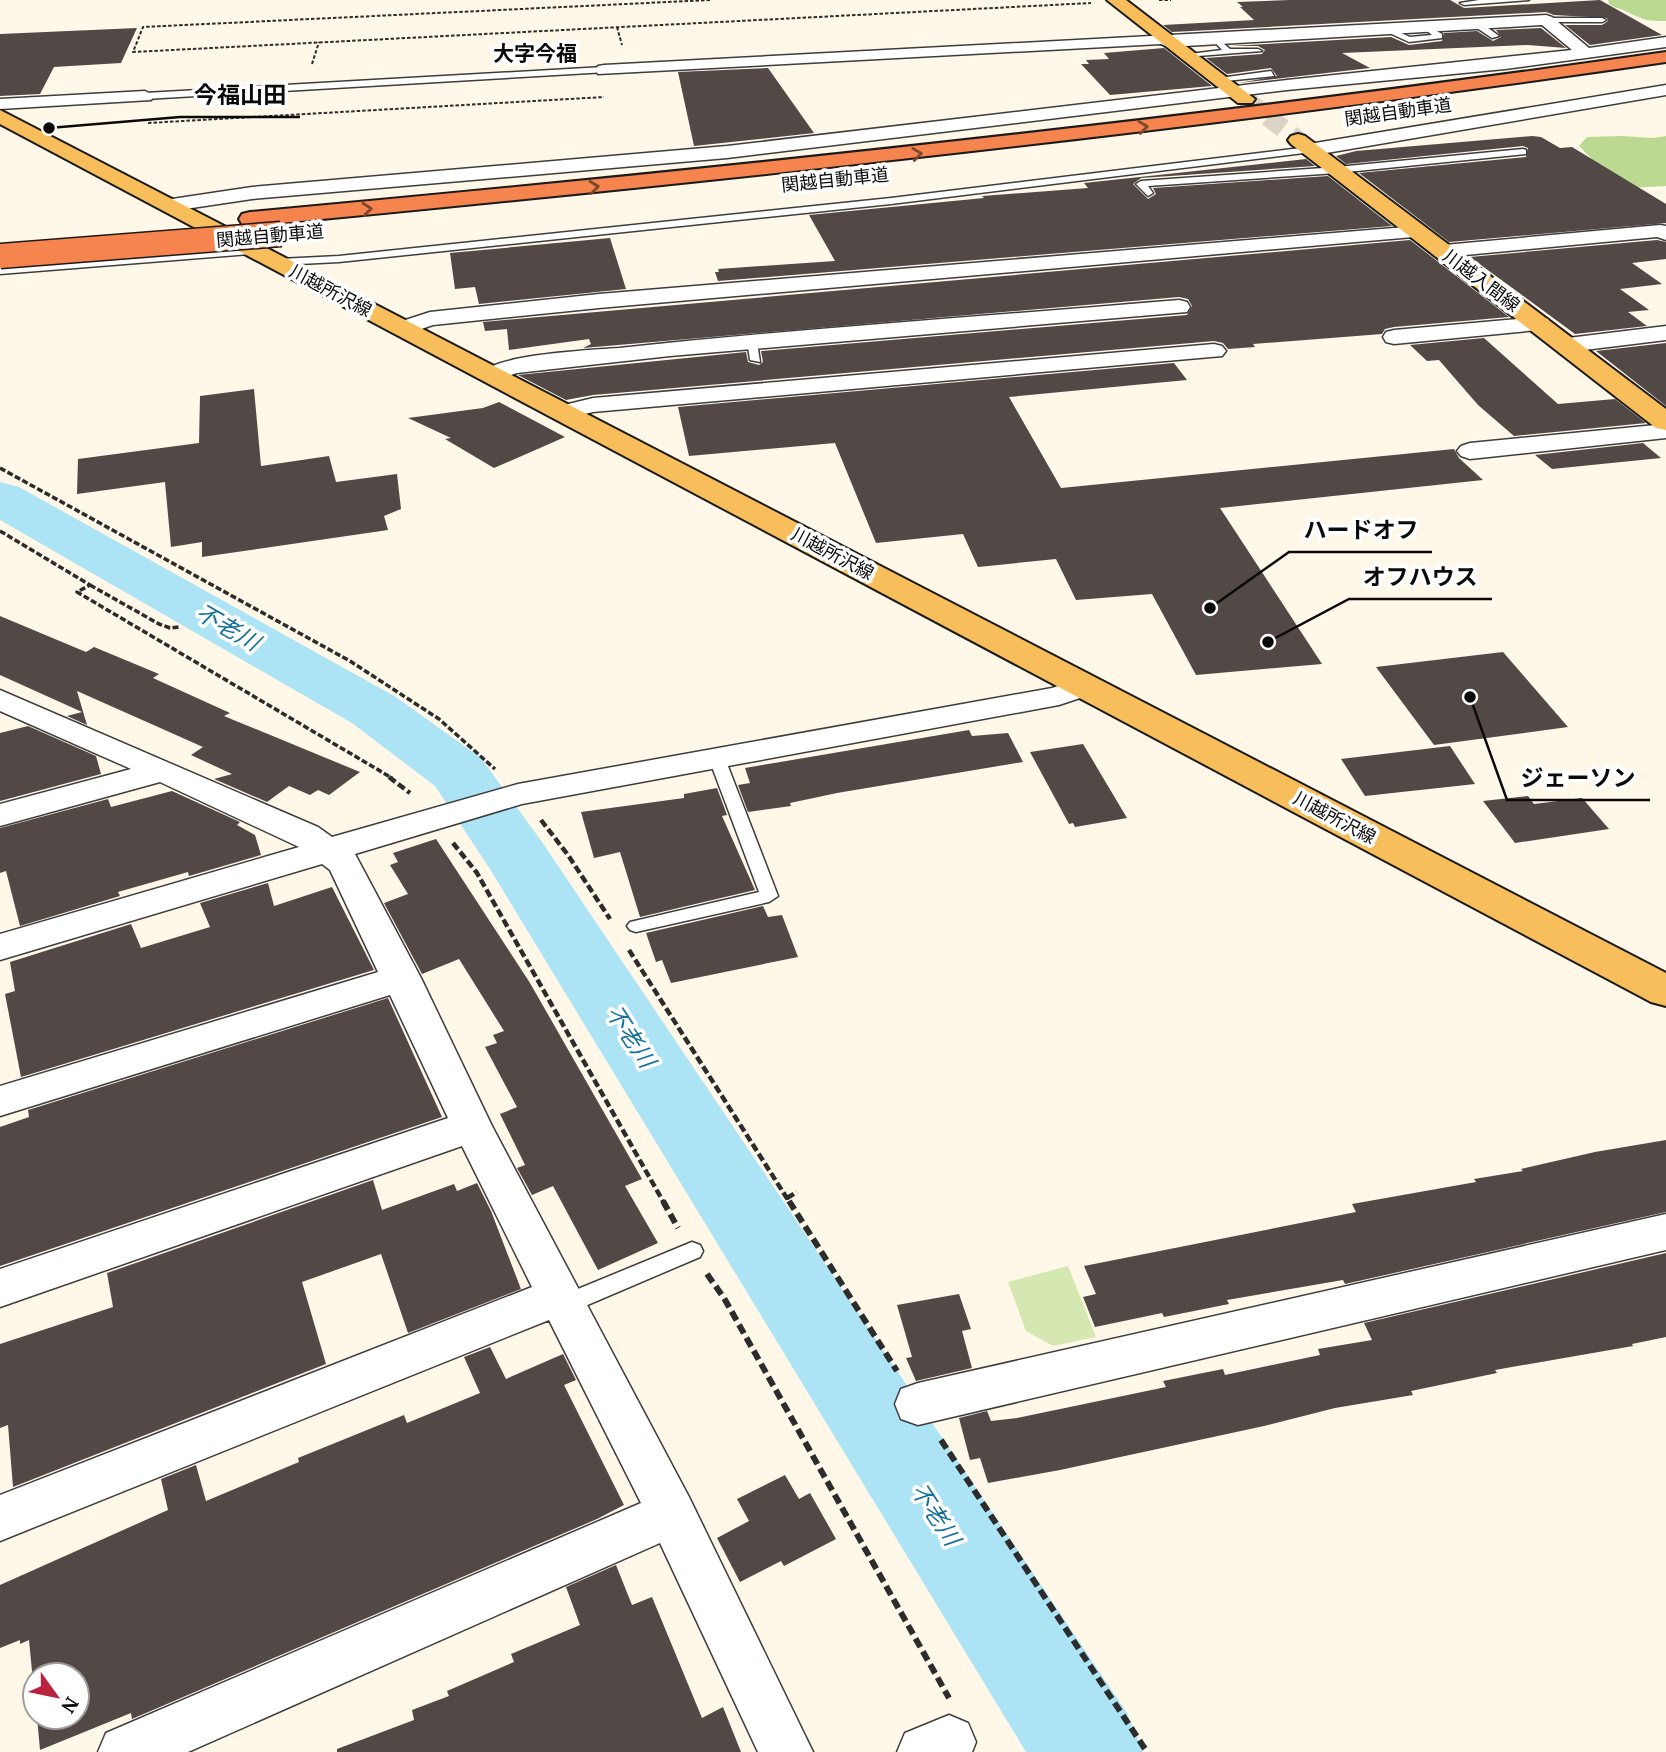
<svg xmlns="http://www.w3.org/2000/svg" width="1666" height="1752" font-family="'PT Serif','Noto Sans JP',serif">
<rect width="100%" height="100%" fill="#fff7e7"/>
<path fill="#d5e8b2" d="M 1068,1266 L 1096,1337 L 1053,1346 L 1026,1331 L 1008,1282 Z"/>
<path fill="#bbd991" d="M 1608,0 L 1666,0 L 1666,21 C 1643,21 1645,20 1625,11 C 1620,8 1614,8 1609,4 Z
M 1622,136 L 1653,138 L 1666,136 L 1666,186 L 1608,189 L 1543,168 L 1592,159 L 1579,146 L 1587,137 Z"/>
<g fill="none" stroke-linecap="round" stroke-linejoin="round">
<path fill="#ace4f6" fill-rule="evenodd" d="M 0,482 L 19,487 L 396,697 L 481,758 L 542,842 L 1127,1713 L 1143,1752 L 1026,1752 L 490,869 L 435,786 L 352,723 L 0,520 Z"/>
</g>
<path fill="#524946" d="M 1289,0 L 1450,0 L 1464,8 L 1600,0 L 1662,35 L 1590,45 L 1565,25 L 1602,25 L 1608,21 L 1607,18 L 1554,15 L 1546,12 L 1172,32 L 1163,25 L 1254,20 L 1240,7 L 1243,7 L 1237,2 Z
M 137,28 L 121,63 L 54,67 L 40,94 L 0,96 L 0,34 Z
M 1541,28 L 1566,48 L 1528,45 L 1342,53 L 1370,68 L 1239,83 L 1277,76 L 1271,68 L 1227,74 L 1206,58 L 1262,54 L 1265,50 L 1258,46 L 1230,46 L 1391,37 L 1409,45 L 1442,41 L 1444,33 L 1477,31 L 1493,41 L 1501,37 L 1496,30 Z
M 1164,48 L 1212,86 L 1110,95 L 1081,64 L 1089,64 L 1086,60 L 1109,59 L 1104,53 Z
M 768,68 L 814,133 L 694,146 L 678,72 Z
M 1532,136 L 1541,137 L 1560,148 L 1572,147 L 1666,204 L 1666,223 L 1449,242 L 1359,173 L 1526,157 L 1528,148 L 1523,146 L 1346,164 L 1336,156 L 1356,151 Z
M 1306,159 L 1315,166 L 1141,178 L 1133,184 L 1148,199 L 1156,194 L 1153,188 L 1328,176 L 1392,226 L 718,281 L 715,272 L 719,272 L 718,269 L 835,261 L 809,215 L 984,198 L 982,196 L 1088,188 L 1084,183 Z
M 610,238 L 626,289 L 479,304 L 475,287 L 455,289 L 450,253 Z
M 1410,240 L 1509,317 L 1394,327 L 1385,329 L 1382,334 L 1253,344 L 1255,347 L 1228,349 L 1223,343 L 1214,341 L 593,395 L 566,400 L 518,375 L 746,352 L 748,362 L 759,365 L 763,362 L 761,351 L 1187,315 L 1192,306 L 1188,299 L 1179,297 L 583,348 L 591,344 L 589,339 L 509,350 L 507,329 L 485,331 L 483,322 Z
M 1657,240 L 1666,242 L 1666,259 L 1632,263 L 1662,284 L 1620,289 L 1649,310 L 1628,312 L 1647,326 L 1575,334 L 1470,257 Z
M 1484,338 L 1558,404 L 1615,399 L 1646,423 L 1514,436 L 1478,405 L 1439,360 L 1427,361 L 1410,345 Z
M 1666,343 L 1666,406 L 1596,351 Z
M 1174,363 L 1187,380 L 1009,397 L 1061,488 L 1454,449 L 1459,458 L 1483,480 L 1220,508 L 1322,664 L 1196,675 L 1152,594 L 1076,600 L 1056,559 L 978,567 L 963,534 L 876,543 L 835,443 L 689,456 L 678,407 Z
M 254,389 L 261,466 L 329,456 L 336,482 L 397,474 L 401,509 L 384,516 L 388,530 L 202,557 L 202,542 L 171,547 L 165,482 L 77,494 L 78,459 L 199,443 L 200,396 Z
M 499,402 L 565,437 L 494,468 L 445,439 L 451,438 L 408,418 L 483,408 Z
M 1643,443 L 1661,458 L 1552,469 L 1535,455 Z
M 0,616 L 86,652 L 94,647 L 159,674 L 153,678 L 230,713 L 224,716 L 360,772 L 329,795 L 318,790 L 310,795 L 289,786 L 267,802 L 214,779 L 232,774 L 191,755 L 203,747 L 77,691 L 87,725 L 67,716 L 82,712 L 0,675 Z
M 1503,652 L 1568,727 L 1434,745 L 1376,667 Z
M 28,726 L 96,756 L 101,774 L 0,801 L 0,733 Z
M 969,730 L 972,736 L 1008,733 L 1023,762 L 837,793 L 790,803 L 791,806 L 748,812 L 738,785 L 750,783 L 745,768 Z
M 1083,744 L 1127,818 L 1075,827 L 1073,823 L 1069,824 L 1030,752 Z
M 1450,746 L 1475,784 L 1365,796 L 1341,759 Z
M 717,788 L 727,815 L 722,816 L 755,890 L 640,917 L 620,852 L 594,858 L 581,812 L 684,798 L 684,794 Z
M 172,791 L 240,822 L 237,825 L 255,835 L 261,855 L 189,876 L 188,872 L 118,892 L 120,896 L 20,926 L 6,871 L 0,873 L 0,828 L 108,799 L 111,807 Z
M 1528,796 L 1534,804 L 1582,798 L 1609,829 L 1515,843 L 1483,801 Z
M 436,839 L 530,983 L 642,1179 L 625,1186 L 658,1243 L 598,1270 L 553,1186 L 532,1195 L 517,1168 L 525,1165 L 500,1114 L 517,1107 L 485,1047 L 497,1043 L 493,1035 L 504,1031 L 459,959 L 422,974 L 384,903 L 408,894 L 390,865 L 398,862 L 393,853 Z
M 268,883 L 274,906 L 332,887 L 374,970 L 21,1077 L 5,994 L 15,991 L 10,962 L 131,924 L 141,948 L 210,927 L 200,903 Z
M 763,906 L 768,917 L 782,915 L 798,957 L 671,983 L 662,960 L 656,962 L 646,933 Z
M 388,998 L 442,1117 L 0,1266 L 0,1127 L 29,1117 L 28,1110 Z
M 1666,1140 L 1666,1212 L 1345,1284 L 1343,1280 L 1227,1300 L 1229,1304 L 1164,1317 L 1162,1313 L 1095,1327 L 1083,1297 L 1096,1294 L 1084,1266 L 1356,1212 L 1352,1204 L 1476,1182 L 1474,1179 L 1523,1171 L 1521,1169 L 1595,1152 Z
M 373,1180 L 382,1210 L 454,1184 L 457,1191 L 477,1183 L 491,1211 L 521,1289 L 408,1333 L 381,1254 L 302,1282 L 326,1364 L 13,1487 L 8,1425 L 0,1428 L 0,1344 L 113,1307 L 107,1273 Z
M 1666,1253 L 1666,1337 L 1632,1344 L 1633,1346 L 1495,1370 L 1497,1373 L 1411,1391 L 1413,1395 L 1335,1408 L 1264,1426 L 1060,1470 L 988,1483 L 980,1458 L 970,1460 L 959,1418 L 987,1411 L 991,1421 L 1017,1418 L 1166,1387 L 1163,1381 L 1223,1369 L 1225,1375 L 1320,1355 L 1318,1349 L 1372,1340 L 1364,1323 Z
M 959,1294 L 971,1329 L 962,1331 L 972,1368 L 916,1381 L 906,1358 L 912,1357 L 897,1305 Z
M 490,1347 L 506,1379 L 563,1354 L 576,1380 L 564,1385 L 624,1505 L 597,1519 L 132,1719 L 131,1713 L 40,1750 L 37,1717 L 77,1717 L 77,1675 L 35,1675 L 35,1702 L 29,1640 L 20,1644 L 20,1640 L 0,1648 L 0,1585 L 168,1510 L 161,1479 L 196,1465 L 206,1501 L 299,1462 L 298,1458 L 404,1415 L 407,1423 L 480,1393 L 464,1357 Z
M 785,1475 L 799,1499 L 810,1493 L 836,1539 L 784,1566 L 781,1561 L 740,1582 L 717,1538 L 749,1521 L 737,1499 Z
M 616,1565 L 632,1605 L 652,1597 L 702,1718 L 723,1707 L 741,1752 L 337,1752 L 337,1749 L 414,1720 L 412,1710 L 449,1696 L 447,1691 L 514,1662 L 511,1654 L 580,1625 L 566,1587 Z"/>
<g fill="none" stroke-linecap="round" stroke-linejoin="round">
<path stroke="#dad3c6" stroke-width="19" stroke-dasharray="19 10" stroke-linecap="butt" d="M 1245,99 L 1298,140"/>
<defs>
<path id="service" d="M 1529,0 L 1464,5 L 1460,3 L 1479,0 Z
M 1546,18 L 1602,18 L 1606,20 L 1602,22 L 1543,22 Z
M 1474,22 L 1480,22 L 1499,36 L 1492,38 L 1474,26 Z
M 1426,25 L 1442,34 L 1442,38 L 1409,42 L 1383,30 L 1390,28 L 1410,37 L 1432,35 L 1422,27 Z
M 1216,37 L 1230,49 L 1258,49 L 1262,51 L 1185,57 L 1181,55 L 1222,50 L 1212,39 Z
M 604,67 L 607,72 L 145,99 L 141,96 L 145,93 Z
M 1271,71 L 1274,76 L 1216,82 L 1212,79 Z
M 1309,147 L 1312,148 L 1312,152 L 891,204 L 339,262 L 279,265 L 274,262 L 279,259 L 339,256 L 891,198 Z
M 1523,149 L 1526,150 L 1526,154 L 1337,173 L 1148,186 L 1153,193 L 1148,196 L 1136,184 L 1141,181 L 1337,167 Z
M 259,248 L 263,249 L 263,253 L 0,274 L 0,268 Z
M 747,340 L 757,342 L 760,362 L 750,360 Z
M 716,751 L 724,756 L 778,896 L 769,902 L 636,932 L 630,930 L 627,926 L 630,922 L 759,892 L 708,756 Z
M 692,1242 L 700,1245 L 703,1251 L 700,1257 L 564,1315 L 556,1312 L 553,1305 L 556,1298 Z"/>
<path id="minor" d="M 1546,15 L 1552,17 L 1589,48 L 1666,37 L 1666,47 L 1505,69 L 1287,90 L 727,158 L 252,199 L 172,211 L 165,209 L 162,205 L 165,201 L 172,199 L 252,187 L 727,146 L 1287,80 L 1572,50 L 1542,25 L 1168,47 L 1161,44 L 598,74 L 596,70 L 598,66 L 604,65 Z
M 1666,85 L 1666,95 L 1309,156 L 1300,150 L 1309,144 Z
M 145,91 L 154,96 L 151,100 L 0,109 L 0,99 Z
M 1660,225 L 1666,226 L 1666,240 L 1657,237 L 1444,257 L 1437,255 L 1434,251 L 1437,247 L 1444,245 Z
M 1418,226 L 1425,228 L 1428,232 L 1425,236 L 599,308 L 433,325 L 404,335 L 396,333 L 393,328 L 396,323 L 430,312 L 599,294 Z
M 1179,300 L 1187,302 L 1190,307 L 1187,312 L 670,356 L 517,373 L 493,381 L 485,379 L 481,374 C 495,354 593,350 619,348 C 805,328 992,316 1179,300 Z
M 1540,317 L 1548,319 L 1551,324 L 1548,329 L 1394,344 L 1386,342 L 1383,337 L 1386,332 L 1394,330 Z
M 1666,326 L 1666,340 L 1568,352 L 1560,350 L 1557,345 L 1560,340 L 1568,338 Z
M 1214,344 L 1222,346 L 1226,351 L 1222,356 L 593,412 L 565,419 L 556,417 L 553,412 L 556,407 L 593,398 Z
M 1666,424 L 1666,438 L 1470,459 L 1461,456 L 1457,451 L 1461,446 L 1470,443 Z
M 1084,677 L 1095,679 L 1099,686 L 1095,693 L 1059,705 L 522,804 L 355,854 L 421,978 L 492,1126 L 689,1497 L 813,1752 L 758,1752 L 660,1543 L 188,1752 L 98,1752 L 106,1733 L 641,1503 L 549,1320 L 0,1541 L 0,1495 L 532,1287 L 462,1146 L 0,1307 L 0,1269 L 448,1118 L 390,995 L 0,1116 L 0,1086 L 378,972 L 330,870 L 322,864 L 0,960 L 0,934 L 299,847 L 160,782 L 0,826 L 0,804 L 131,769 L 0,711 L 0,690 L 318,827 L 332,837 L 518,784 L 1052,688 Z
M 1666,1214 L 1666,1250 L 918,1425 L 901,1419 L 895,1404 L 901,1389 L 918,1383 Z
M 949,1715 L 968,1723 L 976,1742 L 972,1752 L 897,1752 L 905,1733 Z"/>
<path id="primary" d="M 1107,0 L 1126,0 L 1255,99 L 1252,103 L 1238,103 Z
M 0,110 L 1666,973 L 1666,1006 L 1651,1002 L 0,124 Z
M 1298,134 L 1305,136 L 1666,409 L 1666,430 L 1656,428 L 1291,144 L 1288,140 L 1291,136 Z"/>
<path id="motorway" d="M 1666,52 L 1666,62 C 1195,130 723,181 250,226 L 242,224 L 239,219 L 242,214 L 250,212 C 723,169 1195,119 1666,52 Z"/>
</defs>
<use href="#service" stroke="#3d3d3d" stroke-width="3"/>
<use href="#minor" stroke="#3d3d3d" stroke-width="3"/>
<use href="#primary" stroke="#1b1b1b" stroke-width="4"/>
<use href="#motorway" stroke="#1b1b1b" stroke-width="4"/>
<path stroke="#2c2c2c" stroke-width="2" stroke-dasharray="3.5 2" stroke-linecap="butt" d="M 710,0 L 143,27 L 133,52 L 1091,3
M 1159,0 L 1171,0
M 617,27 L 622,45
M 312,64 L 319,42
M 148,123 L 604,97"/>
<path stroke="#2c2c2c" stroke-width="3.5" stroke-dasharray="6 2.5" stroke-linecap="butt" d="M 0,468 L 350,661 L 439,719 L 495,769
M 0,531 L 90,585 L 77,592 L 392,778
M 90,585 L 159,624 L 170,628 L 179,627"/>
<path stroke="#2c2c2c" stroke-width="4.5" stroke-dasharray="8 3.5" stroke-linecap="butt" d="M 389,777 L 410,793
M 541,820 L 568,855 L 610,919
M 453,843 L 477,873 L 664,1203
M 629,950 L 790,1203
M 787,1198 L 797,1192"/>
<path stroke="#2c2c2c" stroke-width="6" stroke-dasharray="10 5" stroke-linecap="butt" d="M 663,1201 L 678,1228
M 789,1201 L 897,1371
M 707,1274 L 724,1298 L 949,1698
M 941,1440 L 1147,1752"/>
<use href="#service" fill="#fff" fill-rule="evenodd"/>
<use href="#minor" fill="#fff" fill-rule="evenodd"/>
<use href="#primary" fill="#f9be5c" fill-rule="evenodd"/>
<use href="#motorway" fill="#f5844f" fill-rule="evenodd"/>
<defs>
<path id="motorway-bridge" d="M 0,256 L 281,234"/>
</defs>
<use href="#motorway-bridge" stroke="#1b1b1b" stroke-width="27" stroke-linecap="butt"/>
<use href="#motorway-bridge" stroke="#f5844f" stroke-width="24"/>
</g>
<defs><path id="oneway-chevron" d="M-2-3.5L2.5 0L-2 3.5" fill="none" stroke-width="1.6" stroke-linecap="round" stroke-linejoin="round" transform="scale(1.75)"/></defs>
<g stroke="#80472c">
<use href="#oneway-chevron" transform="translate(1143 127) rotate(-7)"/>
<use href="#oneway-chevron" transform="translate(917 154) rotate(-7)"/>
<use href="#oneway-chevron" transform="translate(594 187) rotate(-6)"/>
<use href="#oneway-chevron" transform="translate(367 209) rotate(-5)"/>
</g>
<g text-anchor="middle" dominant-baseline="central" stroke-width="7" stroke-linejoin="round" paint-order="stroke">
<g font-size="18" fill="#0a0a0a" stroke="#fff">
<text transform="translate(1398 111) rotate(-8)">関越自動車道</text>
<text transform="translate(835 179) rotate(-6)">関越自動車道</text>
<text transform="translate(270 235) rotate(-5)">関越自動車道</text>
<text transform="translate(1482 280) rotate(37)">川越入間線</text>
<text transform="translate(331 290) rotate(28)">川越所沢線</text>
<text transform="translate(833 553) rotate(28)">川越所沢線</text>
<text transform="translate(1335 817) rotate(28)">川越所沢線</text>
</g>
<g font-size="21" font-weight="bold" fill="#0a0a0a" stroke="#fff">
<text x="535" y="53">大字今福</text>
</g>
<g font-size="23" font-style="italic" fill="#14729a" stroke="#fff">
<text transform="translate(228 627) rotate(30)">不老川</text>
<text transform="translate(631 1036) rotate(57)">不老川</text>
<text transform="translate(936 1514) rotate(57)">不老川</text>
</g>
</g>
<path fill="none" stroke="#0a0a0a" stroke-width="2.5" d="M49 128L180 117H300M1210 608L1289 552H1432M1268 642L1349 599H1492M1470 697L1507 800H1650"/>
<g fill="#0a0a0a" stroke="#fff" stroke-width="2.5">
<circle cx="49" cy="128" r="7"/>
<circle cx="1210" cy="608" r="7"/>
<circle cx="1268" cy="642" r="7"/>
<circle cx="1470" cy="697" r="7"/>
</g>
<g font-size="23" text-anchor="middle" font-weight="bold" fill="#0a0a0a" stroke="#fff" stroke-width="7" stroke-linejoin="round" paint-order="stroke">
<text x="240" y="103">今福山田</text>
<text x="1361" y="538">ハードオフ</text>
<text x="1420" y="585">オフハウス</text>
<text x="1578" y="786">ジェーソン</text>
</g>
<g transform="translate(56 1696) rotate(123)"><circle r="33" fill="#ffffff" stroke="#9d9d9d" stroke-width="2"/>
<path d="M0-5L12 26L0 18L-12 26Z" fill="#b9233e"/>
<text y="-10" font-size="19" font-weight="bold" text-anchor="middle" fill="#0a0a0a">N</text>
</g>
</svg>
